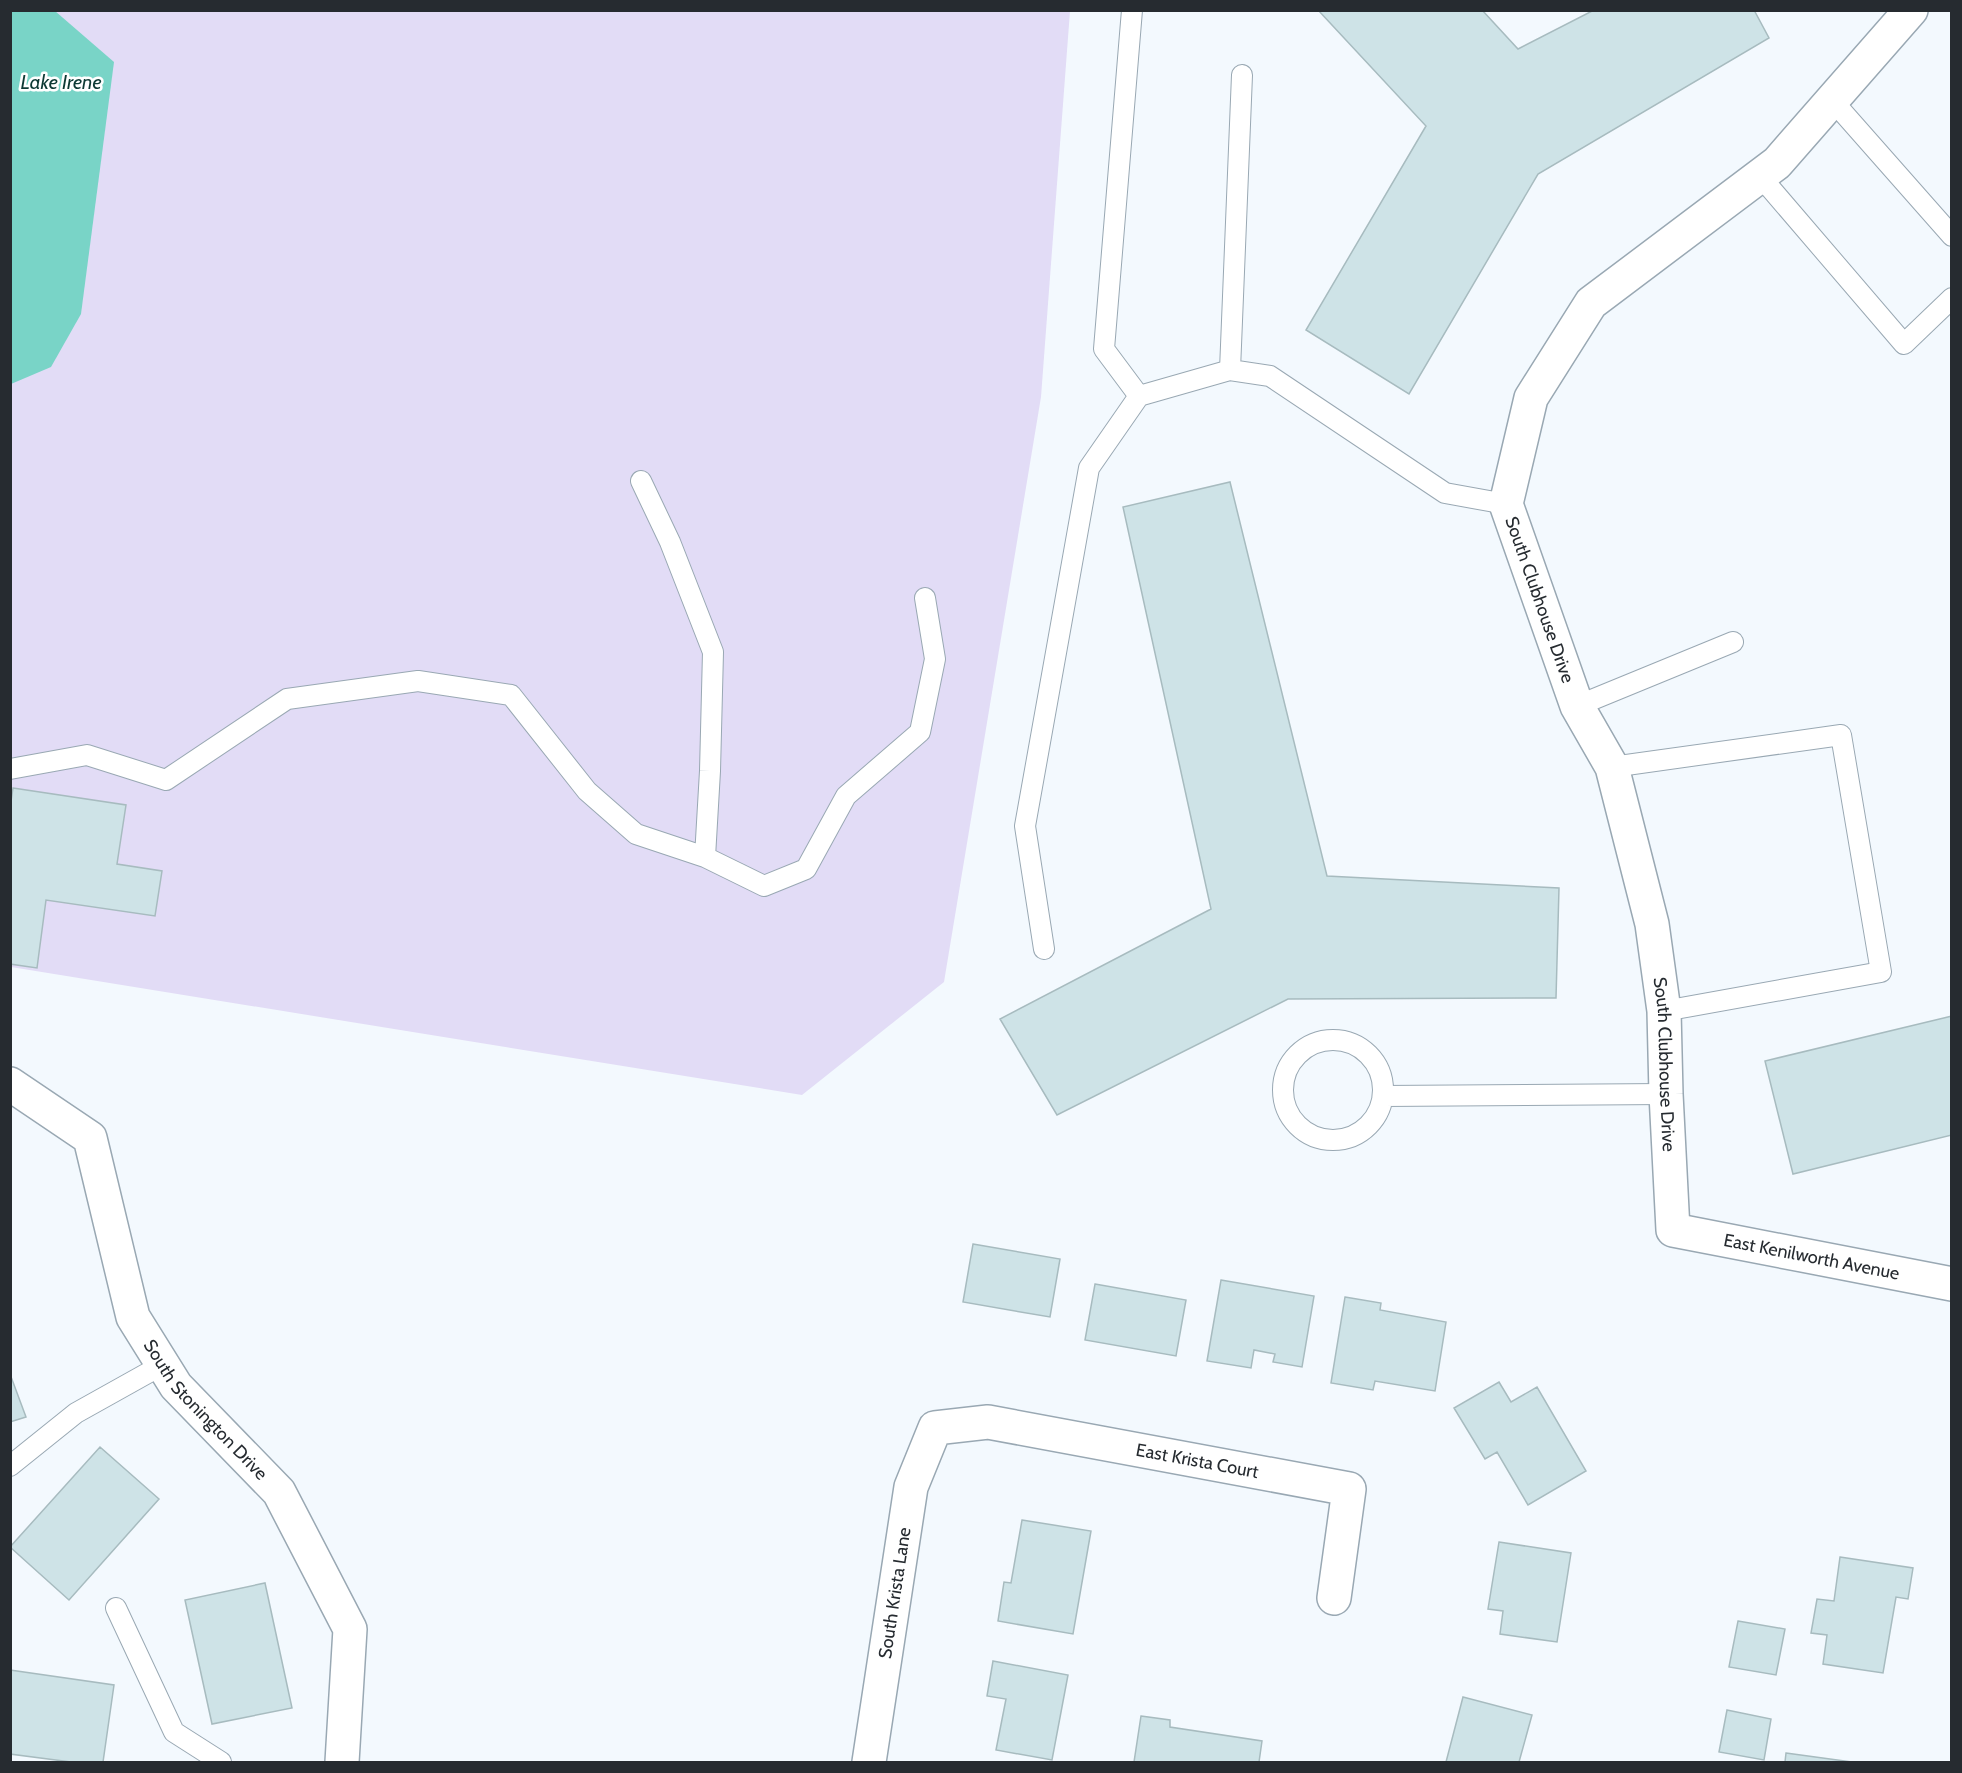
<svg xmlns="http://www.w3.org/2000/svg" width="1962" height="1773" font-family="Cabin,sans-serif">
<rect width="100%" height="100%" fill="#f3f9fe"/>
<path fill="#e2dcf6" d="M 10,11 L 1070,11 L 1041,397 L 944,982 L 802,1095 L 11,967 Z"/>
<path fill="#79d4c7" d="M 11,10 L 55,11 L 114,62 L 81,314 L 51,367 L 11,384 Z"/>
<path fill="#cee3e7" stroke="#a7bbbf" stroke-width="1.5" d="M 1318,10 L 1482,10 L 1518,49 L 1594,10 L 1754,10 L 1769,38 L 1538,174 L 1409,394 L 1306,330 L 1426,126 Z
M 1230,482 L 1327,876 L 1559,888 L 1556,998 L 1288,999 L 1057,1115 L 1000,1019 L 1211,909 L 1123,507 Z
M 13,788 L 126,805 L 117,864 L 162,871 L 155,916 L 46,900 L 37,968 L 10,964 L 10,808 Z
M 1952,1016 L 1952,1135 L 1793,1174 L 1765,1061 Z
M 973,1244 L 1060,1259 L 1050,1317 L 963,1302 Z
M 1221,1280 L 1314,1296 L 1302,1367 L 1273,1362 L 1275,1354 L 1254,1350 L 1251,1368 L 1207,1361 Z
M 1095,1284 L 1186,1300 L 1176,1356 L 1085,1340 Z
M 1345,1297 L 1381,1303 L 1380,1310 L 1446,1322 L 1435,1391 L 1375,1381 L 1373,1390 L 1331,1383 Z
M 10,1374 L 26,1417 L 10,1422 Z
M 1499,1382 L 1511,1402 L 1537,1387 L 1586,1471 L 1528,1505 L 1497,1452 L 1485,1459 L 1454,1408 Z
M 100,1447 L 159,1499 L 69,1600 L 10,1547 Z
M 1022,1520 L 1091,1531 L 1073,1634 L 998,1621 L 1004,1582 L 1011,1583 Z
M 1499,1542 L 1571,1553 L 1557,1642 L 1500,1634 L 1503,1611 L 1488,1609 Z
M 1840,1557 L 1913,1568 L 1908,1599 L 1896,1597 L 1883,1673 L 1823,1664 L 1827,1635 L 1811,1633 L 1817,1599 L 1834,1601 Z
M 265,1583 L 292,1708 L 212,1724 L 185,1600 Z
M 1738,1621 L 1785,1629 L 1776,1675 L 1729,1667 Z
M 993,1661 L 1068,1675 L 1052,1760 L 996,1750 L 1006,1699 L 987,1696 Z
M 10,1670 L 114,1685 L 103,1762 L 71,1762 L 10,1754 Z
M 1463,1697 L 1532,1715 L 1519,1762 L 1446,1762 Z
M 1727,1710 L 1771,1719 L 1764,1760 L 1719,1752 Z
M 1141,1716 L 1170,1720 L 1170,1727 L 1262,1741 L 1259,1762 L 1134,1762 Z
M 1786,1753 L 1852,1762 L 1785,1762 Z"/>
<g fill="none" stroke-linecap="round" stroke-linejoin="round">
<defs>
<path id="service" d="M 1132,10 L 1104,349 L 1139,396 L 1230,370
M 1242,75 L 1230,370 L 1270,376 L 1445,493 L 1506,504
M 1832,100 L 1952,236
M 1760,176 L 1904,344 L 1952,298
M 641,481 L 670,542 L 713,652 L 710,771 L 705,857
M 1577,706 L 1733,642
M 1612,767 L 1841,735 L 1881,972 L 1664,1011
M 10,769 L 87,755 L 166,780 L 287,699 L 418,681 L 511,695 L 587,791 L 636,834 L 705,857 L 764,886 L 806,869 L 846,796 L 920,732 L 935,659 L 925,598
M 1044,949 L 1025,826 L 1089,468 L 1139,396
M1283 1090a50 50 0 1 1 100 0a50 50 0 1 1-100 0Z
M 1383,1096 L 1666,1094
M 10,1466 L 76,1413 L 162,1365
M 116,1608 L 174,1732 L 221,1762"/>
<g id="minor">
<path id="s1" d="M 1911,10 L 1777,163 L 1591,303 L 1531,398 L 1506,504 L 1577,706 L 1612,767 L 1652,924 L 1664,1011 L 1666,1094 L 1673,1230 L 1952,1284"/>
<path id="s2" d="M 10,1084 L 90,1138 L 133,1317 L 176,1386 L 279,1492 L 350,1629 L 342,1762"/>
<path id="s3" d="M 869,1762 L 911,1487 L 935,1428 L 988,1422 L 1349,1489 L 1334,1598"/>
</g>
</defs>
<use href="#service" stroke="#99a8b3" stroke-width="22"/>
<use href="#minor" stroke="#99a8b3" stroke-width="36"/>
<use href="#service" stroke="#fff" stroke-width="20"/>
<use href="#minor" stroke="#fff" stroke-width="33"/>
</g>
<g text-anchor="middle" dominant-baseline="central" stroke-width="5" stroke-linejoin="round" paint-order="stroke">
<g font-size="18" fill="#262b30" stroke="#fff">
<text stroke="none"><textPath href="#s1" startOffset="759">South Clubhouse Drive</textPath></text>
<text stroke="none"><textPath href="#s1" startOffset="1245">South Clubhouse Drive</textPath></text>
<text stroke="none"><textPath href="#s1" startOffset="1552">East Kenilworth Avenue</textPath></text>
<text stroke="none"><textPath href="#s2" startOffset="399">South Stonington Drive</textPath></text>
<text stroke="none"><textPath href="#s3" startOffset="608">East Krista Court</textPath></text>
<text stroke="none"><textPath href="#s3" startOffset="171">South Krista Lane</textPath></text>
</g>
<g font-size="20" font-style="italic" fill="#0e3a35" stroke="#fff">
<text x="61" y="82">Lake Irene</text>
</g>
</g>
<rect width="1962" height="1773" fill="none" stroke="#262b30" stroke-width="24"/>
</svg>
